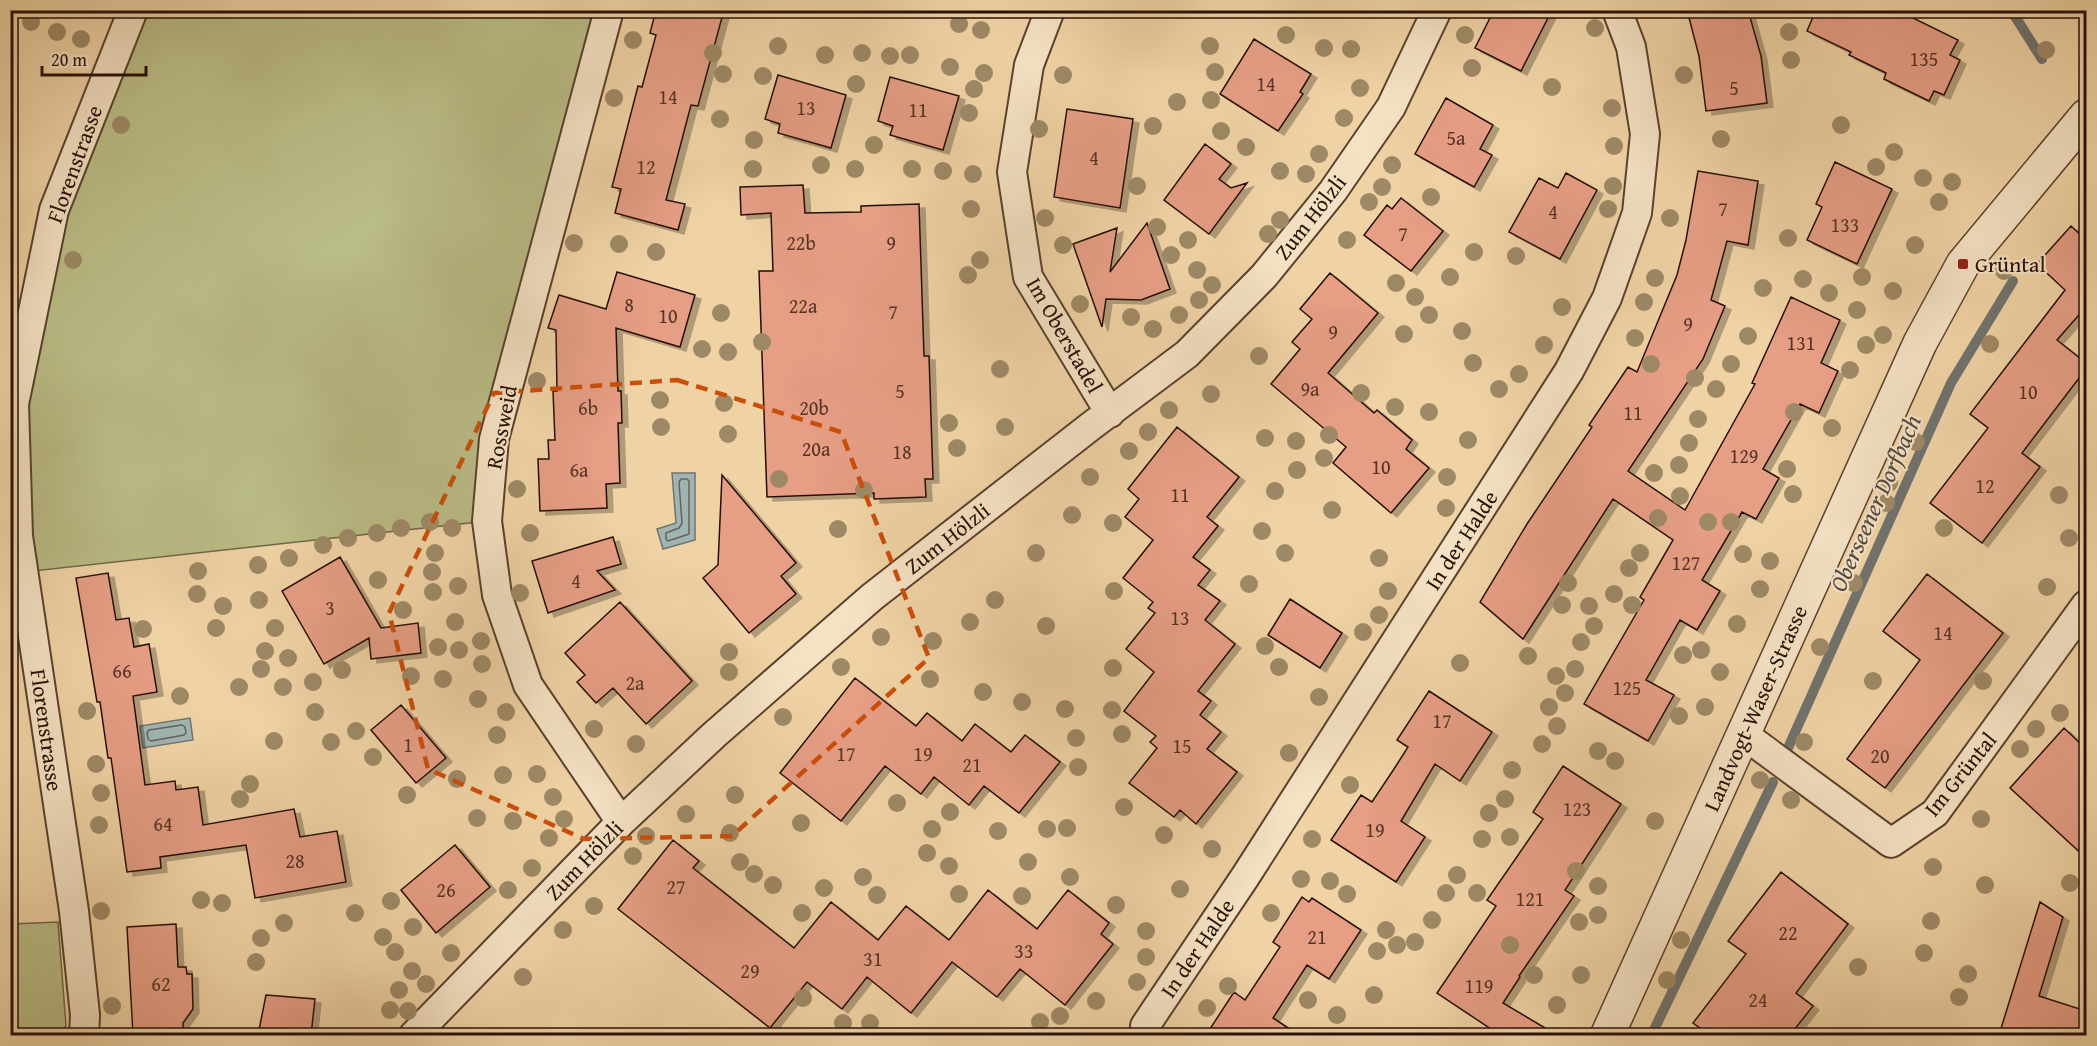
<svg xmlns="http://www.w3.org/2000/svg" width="2097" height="1046" font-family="'Gentium Book Plus',serif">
<defs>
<filter id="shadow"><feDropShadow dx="6" dy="4" stdDeviation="0" flood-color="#0004"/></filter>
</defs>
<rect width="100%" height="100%" fill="#f0d3a5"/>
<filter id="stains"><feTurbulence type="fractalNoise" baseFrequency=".00333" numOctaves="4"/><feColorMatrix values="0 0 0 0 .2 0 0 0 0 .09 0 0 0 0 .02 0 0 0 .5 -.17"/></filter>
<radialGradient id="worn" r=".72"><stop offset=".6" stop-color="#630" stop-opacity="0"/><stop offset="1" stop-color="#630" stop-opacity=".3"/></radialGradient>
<path fill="#babc86" stroke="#706646" stroke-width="1.5" d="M 133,11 L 609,11 L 487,521 L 24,572 L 14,404 L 54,210 Z
M 58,922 L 66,1026 L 57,1035 L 11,1035 L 11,924 Z"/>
<path fill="#a0b5b2" stroke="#70736e" stroke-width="1.5" d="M 672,473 L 695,473 L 695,540 L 663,549 L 657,529 L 676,523 Z
M 190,718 L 193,740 L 143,748 L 140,726 Z"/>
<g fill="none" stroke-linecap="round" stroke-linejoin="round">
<path stroke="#64625c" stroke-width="1.5" d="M 681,479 L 687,479 L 689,481 L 689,534 L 668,541 L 666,539 L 666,533 L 679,528 L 682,523 L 679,482 Z
M 182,725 L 185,727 L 186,733 L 184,735 L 151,741 L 148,739 L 147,733 L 149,730 Z"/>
<path stroke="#70736e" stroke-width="10" d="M 2011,10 L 2042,59
M 1788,748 L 1951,383 L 2013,281
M 1651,1036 L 1773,782"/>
</g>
<path fill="#e69e85" stroke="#271007" stroke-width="1.5" filter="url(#shadow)" d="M 656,10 L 724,10 L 698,106 L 691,105 L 666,200 L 685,204 L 678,230 L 615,213 L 621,189 L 612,187 L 638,86 L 642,87 L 656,35 L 650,33 Z
M 1494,10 L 1552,10 L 1521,71 L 1475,48 Z
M 1687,10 L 1748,10 L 1761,56 L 1767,103 L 1706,111 L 1699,56 Z
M 1816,10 L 1897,10 L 1958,40 L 1950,55 L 1960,60 L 1944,95 L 1934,91 L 1929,101 L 1884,79 L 1886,73 L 1849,55 L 1851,52 L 1807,31 Z
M 1254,39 L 1311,74 L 1300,92 L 1303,94 L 1278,131 L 1220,94 Z
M 778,75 L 846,95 L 831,148 L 778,133 L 780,124 L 765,119 Z
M 890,77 L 959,96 L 943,150 L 890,135 L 893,126 L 878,121 Z
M 1446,98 L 1493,125 L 1480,149 L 1492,155 L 1474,187 L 1415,154 Z
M 1067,109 L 1133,119 L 1120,208 L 1054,197 Z
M 1205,144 L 1231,164 L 1219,179 L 1231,188 L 1247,183 L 1209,234 L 1164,200 Z
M 1835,162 L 1892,189 L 1857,264 L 1807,240 L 1822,207 L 1816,204 Z
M 1698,171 L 1758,181 L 1748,245 L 1727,241 L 1711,300 L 1725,306 L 1703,359 L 1628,471 L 1685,510 L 1755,384 L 1752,383 L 1791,297 L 1840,320 L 1821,363 L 1838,371 L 1819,413 L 1800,404 L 1763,469 L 1779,478 L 1769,496 L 1756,519 L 1742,512 L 1702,580 L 1720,591 L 1697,630 L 1680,620 L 1646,680 L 1674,695 L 1648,741 L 1584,704 L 1644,600 L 1640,597 L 1673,540 L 1613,499 L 1523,639 L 1480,602 L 1527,524 L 1592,427 L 1589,425 L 1628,367 L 1637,372 L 1677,275 L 1686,240 Z
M 1566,173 L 1597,190 L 1560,259 L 1509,232 L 1539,178 L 1558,188 Z
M 803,185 L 805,213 L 861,212 L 861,206 L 919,204 L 924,356 L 929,356 L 933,479 L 925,479 L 926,497 L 874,499 L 874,493 L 767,497 L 759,271 L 773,271 L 771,213 L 741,215 L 740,187 Z
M 1401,198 L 1443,231 L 1411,271 L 1364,235 L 1387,205 L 1392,209 Z
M 1147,223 L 1170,289 L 1141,300 L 1106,299 L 1102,327 L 1073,244 L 1117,228 L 1110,272 Z
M 2071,226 L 2086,240 L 2086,309 L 2085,308 L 2057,340 L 2086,363 L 2086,369 L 2022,453 L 2040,467 L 1982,543 L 1930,503 L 1988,428 L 1970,414 L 2065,290 L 2037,264 Z
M 617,272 L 695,295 L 680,347 L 616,328 L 618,391 L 621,391 L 622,423 L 618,423 L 620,483 L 606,484 L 607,508 L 540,511 L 538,459 L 549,459 L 548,440 L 555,440 L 553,391 L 557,391 L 556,330 L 548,328 L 559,295 L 606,309 Z
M 1330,273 L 1378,313 L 1328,373 L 1374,413 L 1377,410 L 1412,440 L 1406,449 L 1429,468 L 1391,513 L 1333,463 L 1346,447 L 1271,384 L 1300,349 L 1292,342 L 1312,319 L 1300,309 Z
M 1177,427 L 1239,477 L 1207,517 L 1218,526 L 1193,557 L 1210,570 L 1198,585 L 1220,601 L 1205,620 L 1235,644 L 1198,691 L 1211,701 L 1200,715 L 1221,732 L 1207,749 L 1237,772 L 1196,824 L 1180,810 L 1174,817 L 1129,783 L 1157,748 L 1150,742 L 1156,736 L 1124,711 L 1154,672 L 1126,649 L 1155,613 L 1148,608 L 1153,602 L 1123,578 L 1153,540 L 1125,517 L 1139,499 L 1128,489 Z
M 722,475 L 796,563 L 781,576 L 796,594 L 749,633 L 703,578 L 718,565 Z
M 613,537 L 621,564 L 597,571 L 615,590 L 548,613 L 532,561 Z
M 340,557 L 381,628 L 418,623 L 421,653 L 371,659 L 369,638 L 324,664 L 282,591 Z
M 108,573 L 116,620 L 129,618 L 134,647 L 149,644 L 157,692 L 133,696 L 145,785 L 175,781 L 176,790 L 198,787 L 203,825 L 294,809 L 300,837 L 337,831 L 346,882 L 255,898 L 246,845 L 160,857 L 161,868 L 127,872 L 111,758 L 108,758 L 100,702 L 97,702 L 76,578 Z
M 1927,574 L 2003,633 L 1885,788 L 1847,759 L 1920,660 L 1883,631 Z
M 1290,599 L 1342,633 L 1320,668 L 1268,635 Z
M 620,602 L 692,681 L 646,724 L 613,688 L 596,703 L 577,682 L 585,675 L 565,653 Z
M 855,678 L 916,726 L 927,713 L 962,741 L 975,724 L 1011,752 L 1025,735 L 1060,762 L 1019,813 L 984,786 L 969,805 L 934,777 L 921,794 L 885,766 L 841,821 L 780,773 Z
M 1429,691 L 1492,732 L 1460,781 L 1435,764 L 1401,821 L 1425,837 L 1396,882 L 1331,840 L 1361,795 L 1372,802 L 1394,769 L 1408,747 L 1397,740 Z
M 401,705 L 446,758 L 416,783 L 371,730 Z
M 2064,728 L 2086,749 L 2086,858 L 2010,788 Z
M 1563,766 L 1621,804 L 1565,890 L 1574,896 L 1519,976 L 1520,977 L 1503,1003 L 1557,1035 L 1500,1035 L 1437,993 L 1496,906 L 1487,900 L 1543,819 L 1533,812 Z
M 673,840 L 699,861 L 693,868 L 794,948 L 831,902 L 878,940 L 906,906 L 949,940 L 988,890 L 1037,929 L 1068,890 L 1109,923 L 1101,934 L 1113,944 L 1065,1005 L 1020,969 L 997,997 L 952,962 L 911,1013 L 867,977 L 842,1009 L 807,982 L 770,1028 L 618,909 Z
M 455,845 L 490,887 L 436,933 L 401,890 Z
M 1781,872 L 1848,924 L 1796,993 L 1813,1006 L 1790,1035 L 1710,1035 L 1693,1023 L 1746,954 L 1728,941 Z
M 1302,897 L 1309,902 L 1312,898 L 1361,930 L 1329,979 L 1307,965 L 1273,1018 L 1299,1035 L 1206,1035 L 1234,992 L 1245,1000 L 1280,947 L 1273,942 Z
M 2040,902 L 2063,917 L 2039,996 L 2086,1011 L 2086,1017 L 2080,1035 L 1999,1035 Z
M 176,924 L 178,967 L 186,967 L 187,974 L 192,974 L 193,1009 L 183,1023 L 183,1035 L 133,1035 L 127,927 Z
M 266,995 L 315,999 L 311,1035 L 258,1035 Z"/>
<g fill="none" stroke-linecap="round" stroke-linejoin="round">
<defs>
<path id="minor" d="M 609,10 L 494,439 L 487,521 L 497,595 L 528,685 L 621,822
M 1050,10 L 1029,65 L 1012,172 L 1028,277 L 1110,413
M 1743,734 L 1891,843 L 1935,813 L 2086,605
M 1145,1026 L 1245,877 L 1569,371 L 1607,298 L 1637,213 L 1645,134 L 1631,47 L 1617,10
M 414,1035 L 621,822 L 714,735 L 872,597 L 1091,426 L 1187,354 L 1264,276 L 1333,191 L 1391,107 L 1437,10
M 84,1036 L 85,1015 L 74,911 L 18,536 L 14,404 L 54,210 L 133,10"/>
<path id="tertiary" d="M 1607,1036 L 1920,343 L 1963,264 L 2086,116"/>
</defs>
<use href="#minor" stroke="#59412e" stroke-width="32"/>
<use href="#tertiary" stroke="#59412e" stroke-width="36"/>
<use href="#minor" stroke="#f5e2c4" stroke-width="28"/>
<use href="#tertiary" stroke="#f5e2c4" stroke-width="33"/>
</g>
<g fill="#9e8966">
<circle cx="31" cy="22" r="9"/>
<circle cx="959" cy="24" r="9"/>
<circle cx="1595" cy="28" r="9"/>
<circle cx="981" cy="30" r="9"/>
<circle cx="57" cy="32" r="9"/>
<circle cx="1789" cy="32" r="9"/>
<circle cx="1286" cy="35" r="9"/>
<circle cx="1465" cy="35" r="9"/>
<circle cx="81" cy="39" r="9"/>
<circle cx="633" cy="40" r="9"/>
<circle cx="778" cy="46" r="9"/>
<circle cx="1210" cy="46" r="9"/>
<circle cx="1324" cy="48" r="9"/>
<circle cx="1351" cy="49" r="9"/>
<circle cx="2046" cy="50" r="9"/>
<circle cx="713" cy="53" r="9"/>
<circle cx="862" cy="53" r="9"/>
<circle cx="825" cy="55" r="9"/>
<circle cx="910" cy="55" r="9"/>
<circle cx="890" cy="56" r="9"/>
<circle cx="1791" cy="60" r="9"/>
<circle cx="950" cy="67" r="9"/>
<circle cx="1472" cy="68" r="9"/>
<circle cx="1215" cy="72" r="9"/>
<circle cx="984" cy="73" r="9"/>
<circle cx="723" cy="74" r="9"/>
<circle cx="1063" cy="75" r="9"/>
<circle cx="1684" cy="75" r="9"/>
<circle cx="763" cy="76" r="9"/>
<circle cx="856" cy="84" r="9"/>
<circle cx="1552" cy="87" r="9"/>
<circle cx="1360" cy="88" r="9"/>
<circle cx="974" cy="89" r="9"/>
<circle cx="614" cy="98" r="9"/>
<circle cx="1211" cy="100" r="9"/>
<circle cx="1177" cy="102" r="9"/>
<circle cx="1612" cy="108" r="9"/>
<circle cx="969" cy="113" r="9"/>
<circle cx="1344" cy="118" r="9"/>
<circle cx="720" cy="119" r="9"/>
<circle cx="121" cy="125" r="9"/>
<circle cx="1841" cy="125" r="9"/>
<circle cx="1153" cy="126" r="9"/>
<circle cx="1039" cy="129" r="9"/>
<circle cx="1221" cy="131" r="9"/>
<circle cx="1721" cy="139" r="9"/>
<circle cx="754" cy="140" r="9"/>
<circle cx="874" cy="145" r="9"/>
<circle cx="1614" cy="146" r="9"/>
<circle cx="1246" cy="147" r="9"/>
<circle cx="1894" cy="152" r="9"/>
<circle cx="1319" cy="154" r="9"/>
<circle cx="821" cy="165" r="9"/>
<circle cx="1392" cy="165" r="9"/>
<circle cx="1876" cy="167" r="9"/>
<circle cx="753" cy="169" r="9"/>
<circle cx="855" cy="169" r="9"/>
<circle cx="912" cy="169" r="9"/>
<circle cx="943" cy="171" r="9"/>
<circle cx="1280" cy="171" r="9"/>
<circle cx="973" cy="174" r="9"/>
<circle cx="1306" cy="174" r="9"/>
<circle cx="1923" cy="178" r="9"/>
<circle cx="1952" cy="182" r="9"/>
<circle cx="1137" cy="186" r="9"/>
<circle cx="1613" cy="186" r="9"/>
<circle cx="1382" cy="187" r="9"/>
<circle cx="1431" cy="197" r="9"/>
<circle cx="1369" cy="202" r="9"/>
<circle cx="1939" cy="202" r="9"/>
<circle cx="971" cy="209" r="9"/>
<circle cx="1608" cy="209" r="9"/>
<circle cx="1045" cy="218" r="9"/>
<circle cx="1670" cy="218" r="9"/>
<circle cx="1280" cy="220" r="9"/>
<circle cx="1157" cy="227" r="9"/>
<circle cx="1268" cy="234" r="9"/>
<circle cx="1788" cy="238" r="9"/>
<circle cx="1188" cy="240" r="9"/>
<circle cx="1347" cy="240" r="9"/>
<circle cx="574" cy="243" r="9"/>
<circle cx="619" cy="244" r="9"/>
<circle cx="1063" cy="245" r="9"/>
<circle cx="1915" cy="245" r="9"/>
<circle cx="656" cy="252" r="9"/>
<circle cx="1474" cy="252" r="9"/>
<circle cx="1171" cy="255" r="9"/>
<circle cx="1516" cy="256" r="9"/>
<circle cx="73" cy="260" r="9"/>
<circle cx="980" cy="260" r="9"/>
<circle cx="1197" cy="270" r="9"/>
<circle cx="2004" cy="271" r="9"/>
<circle cx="968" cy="275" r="9"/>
<circle cx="1450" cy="277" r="9"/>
<circle cx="1862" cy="277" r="9"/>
<circle cx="1655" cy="278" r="9"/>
<circle cx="1803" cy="279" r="9"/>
<circle cx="1396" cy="283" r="9"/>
<circle cx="1212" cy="285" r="9"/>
<circle cx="1763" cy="288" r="9"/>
<circle cx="1893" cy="291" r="9"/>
<circle cx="1829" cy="293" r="9"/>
<circle cx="1415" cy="297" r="9"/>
<circle cx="1199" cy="300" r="9"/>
<circle cx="1644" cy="302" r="9"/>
<circle cx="1080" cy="304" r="9"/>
<circle cx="1562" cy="307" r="9"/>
<circle cx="1857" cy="310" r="9"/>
<circle cx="721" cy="313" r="9"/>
<circle cx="1179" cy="315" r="9"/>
<circle cx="1429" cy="315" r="9"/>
<circle cx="1131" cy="317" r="9"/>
<circle cx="1153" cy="329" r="9"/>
<circle cx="1462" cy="331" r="9"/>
<circle cx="1404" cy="334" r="9"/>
<circle cx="1883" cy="335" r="9"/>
<circle cx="1748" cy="336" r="9"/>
<circle cx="1635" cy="338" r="9"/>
<circle cx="762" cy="342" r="9"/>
<circle cx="1990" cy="344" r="9"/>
<circle cx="1544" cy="345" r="9"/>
<circle cx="1866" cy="345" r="9"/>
<circle cx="702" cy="349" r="9"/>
<circle cx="728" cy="352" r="9"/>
<circle cx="1259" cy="356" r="9"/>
<circle cx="1473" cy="363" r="9"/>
<circle cx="1651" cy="364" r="9"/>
<circle cx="1731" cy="364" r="9"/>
<circle cx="1000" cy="369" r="9"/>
<circle cx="1850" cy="370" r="9"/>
<circle cx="1519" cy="374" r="9"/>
<circle cx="1695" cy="378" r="9"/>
<circle cx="537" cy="381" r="9"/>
<circle cx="1499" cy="389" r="9"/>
<circle cx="1716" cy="389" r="9"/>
<circle cx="1361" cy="393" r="9"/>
<circle cx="1211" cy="394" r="9"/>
<circle cx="660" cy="400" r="9"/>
<circle cx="724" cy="403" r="9"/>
<circle cx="1395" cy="407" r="9"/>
<circle cx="1169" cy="410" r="9"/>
<circle cx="1429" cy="412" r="9"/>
<circle cx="1794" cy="412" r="9"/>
<circle cx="1698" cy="419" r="9"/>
<circle cx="949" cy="423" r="9"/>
<circle cx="661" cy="427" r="9"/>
<circle cx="1005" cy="427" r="9"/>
<circle cx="1832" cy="428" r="9"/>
<circle cx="1148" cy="432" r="9"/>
<circle cx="728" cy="434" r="9"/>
<circle cx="1329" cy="435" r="9"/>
<circle cx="1265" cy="438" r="9"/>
<circle cx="1468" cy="440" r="9"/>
<circle cx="1296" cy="441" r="9"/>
<circle cx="1916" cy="442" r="9"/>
<circle cx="1689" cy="443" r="9"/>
<circle cx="957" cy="448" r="9"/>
<circle cx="1129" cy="451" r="9"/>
<circle cx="1324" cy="458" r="9"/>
<circle cx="1679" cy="465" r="9"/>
<circle cx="1787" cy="469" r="9"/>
<circle cx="1297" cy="470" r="9"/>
<circle cx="1654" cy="473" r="9"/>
<circle cx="1090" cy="477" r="9"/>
<circle cx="1447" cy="477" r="9"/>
<circle cx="779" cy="479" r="9"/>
<circle cx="1889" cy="483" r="9"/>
<circle cx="517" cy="489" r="9"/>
<circle cx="864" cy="490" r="9"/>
<circle cx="1275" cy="491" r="9"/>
<circle cx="1793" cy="494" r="9"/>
<circle cx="2059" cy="495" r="9"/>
<circle cx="1680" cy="496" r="9"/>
<circle cx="1886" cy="503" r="9"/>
<circle cx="1446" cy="508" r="9"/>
<circle cx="1332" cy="510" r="9"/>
<circle cx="1072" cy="515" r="9"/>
<circle cx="1658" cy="518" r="9"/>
<circle cx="430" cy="522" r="9"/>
<circle cx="1708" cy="522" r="9"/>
<circle cx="1731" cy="522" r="9"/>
<circle cx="1113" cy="523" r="9"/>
<circle cx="401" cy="528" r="9"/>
<circle cx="452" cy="528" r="9"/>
<circle cx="1944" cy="528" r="9"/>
<circle cx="838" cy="529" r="9"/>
<circle cx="1262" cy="531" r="9"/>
<circle cx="377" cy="533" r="9"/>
<circle cx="530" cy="533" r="9"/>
<circle cx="348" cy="538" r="9"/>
<circle cx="2069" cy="538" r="9"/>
<circle cx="323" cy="545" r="9"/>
<circle cx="435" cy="553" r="9"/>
<circle cx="1036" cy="553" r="9"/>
<circle cx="1285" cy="553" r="9"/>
<circle cx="1640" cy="553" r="9"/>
<circle cx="1743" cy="554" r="9"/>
<circle cx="289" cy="558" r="9"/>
<circle cx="1379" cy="558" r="9"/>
<circle cx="1770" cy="561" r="9"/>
<circle cx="258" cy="565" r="9"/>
<circle cx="1629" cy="568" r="9"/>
<circle cx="198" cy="571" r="9"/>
<circle cx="432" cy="572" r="9"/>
<circle cx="378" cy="580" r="9"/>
<circle cx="1568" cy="583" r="9"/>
<circle cx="1854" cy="583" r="9"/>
<circle cx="1249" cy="584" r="9"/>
<circle cx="458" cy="586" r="9"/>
<circle cx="2047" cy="587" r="9"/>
<circle cx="1760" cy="589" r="9"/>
<circle cx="1114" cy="591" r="9"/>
<circle cx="1388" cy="591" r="9"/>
<circle cx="433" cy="592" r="9"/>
<circle cx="520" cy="593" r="9"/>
<circle cx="197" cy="594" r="9"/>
<circle cx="1614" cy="594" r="9"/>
<circle cx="259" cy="600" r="9"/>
<circle cx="995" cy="600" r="9"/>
<circle cx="1562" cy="605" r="9"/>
<circle cx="1632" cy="605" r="9"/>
<circle cx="223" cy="606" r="9"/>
<circle cx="1589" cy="606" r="9"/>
<circle cx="403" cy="610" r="9"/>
<circle cx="1379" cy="615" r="9"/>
<circle cx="455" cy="622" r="9"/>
<circle cx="970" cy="622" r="9"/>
<circle cx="1737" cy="624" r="9"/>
<circle cx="1046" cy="626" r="9"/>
<circle cx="1594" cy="626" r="9"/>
<circle cx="216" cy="628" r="9"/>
<circle cx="275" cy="628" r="9"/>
<circle cx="143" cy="629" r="9"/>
<circle cx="1363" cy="632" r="9"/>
<circle cx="881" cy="637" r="9"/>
<circle cx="481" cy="641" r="9"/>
<circle cx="933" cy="641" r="9"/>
<circle cx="1581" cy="642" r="9"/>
<circle cx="1265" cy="646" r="9"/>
<circle cx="438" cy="647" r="9"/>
<circle cx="1820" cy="647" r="9"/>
<circle cx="459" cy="650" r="9"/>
<circle cx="1701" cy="650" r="9"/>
<circle cx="265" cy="651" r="9"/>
<circle cx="729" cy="652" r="9"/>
<circle cx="1683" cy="655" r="9"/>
<circle cx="1528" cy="656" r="9"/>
<circle cx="288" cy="658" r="9"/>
<circle cx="1460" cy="663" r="9"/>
<circle cx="482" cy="664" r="9"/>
<circle cx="841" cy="667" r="9"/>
<circle cx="1279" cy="667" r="9"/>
<circle cx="1113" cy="668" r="9"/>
<circle cx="261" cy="669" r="9"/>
<circle cx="1575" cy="669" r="9"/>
<circle cx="342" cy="670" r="9"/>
<circle cx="729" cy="672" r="9"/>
<circle cx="1720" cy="672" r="9"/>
<circle cx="411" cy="676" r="9"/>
<circle cx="1556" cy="676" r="9"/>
<circle cx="443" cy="679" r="9"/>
<circle cx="930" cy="679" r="9"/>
<circle cx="1873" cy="681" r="9"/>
<circle cx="1983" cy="681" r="9"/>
<circle cx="313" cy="682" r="9"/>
<circle cx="239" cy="687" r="9"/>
<circle cx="283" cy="687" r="9"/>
<circle cx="983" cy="692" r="9"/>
<circle cx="1565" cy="693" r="9"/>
<circle cx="180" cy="696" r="9"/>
<circle cx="1319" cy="697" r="9"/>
<circle cx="478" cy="699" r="9"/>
<circle cx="1022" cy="702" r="9"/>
<circle cx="1549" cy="707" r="9"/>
<circle cx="1705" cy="707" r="9"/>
<circle cx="1065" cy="709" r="9"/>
<circle cx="1112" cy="710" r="9"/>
<circle cx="87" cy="711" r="9"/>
<circle cx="315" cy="712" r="9"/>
<circle cx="506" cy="712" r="9"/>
<circle cx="2060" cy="713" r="9"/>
<circle cx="1679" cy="716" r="9"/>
<circle cx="783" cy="717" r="9"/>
<circle cx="1557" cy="726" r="9"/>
<circle cx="594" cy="729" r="9"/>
<circle cx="2036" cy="729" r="9"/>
<circle cx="356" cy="731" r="9"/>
<circle cx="1122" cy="734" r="9"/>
<circle cx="497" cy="735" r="9"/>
<circle cx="1076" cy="738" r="9"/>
<circle cx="274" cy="741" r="9"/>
<circle cx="331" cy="742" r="9"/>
<circle cx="1804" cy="742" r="9"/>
<circle cx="636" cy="744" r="9"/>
<circle cx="1542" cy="744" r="9"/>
<circle cx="2020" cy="749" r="9"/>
<circle cx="1598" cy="751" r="9"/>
<circle cx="1289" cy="753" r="9"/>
<circle cx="373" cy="757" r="9"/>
<circle cx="1615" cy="761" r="9"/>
<circle cx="96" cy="764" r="9"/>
<circle cx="1078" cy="767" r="9"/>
<circle cx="1512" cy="770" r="9"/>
<circle cx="537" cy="774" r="9"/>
<circle cx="503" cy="775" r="9"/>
<circle cx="457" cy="779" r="9"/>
<circle cx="1760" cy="780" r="9"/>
<circle cx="250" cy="784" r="9"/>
<circle cx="1350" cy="785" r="9"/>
<circle cx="101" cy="793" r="9"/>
<circle cx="407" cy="795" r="9"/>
<circle cx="735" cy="795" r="9"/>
<circle cx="553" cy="797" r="9"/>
<circle cx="240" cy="799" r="9"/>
<circle cx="1505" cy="799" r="9"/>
<circle cx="1791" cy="800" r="9"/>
<circle cx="897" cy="803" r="9"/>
<circle cx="1124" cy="807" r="9"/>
<circle cx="950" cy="812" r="9"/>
<circle cx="1489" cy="813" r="9"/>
<circle cx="686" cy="814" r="9"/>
<circle cx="477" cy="818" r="9"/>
<circle cx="564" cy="819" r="9"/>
<circle cx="1981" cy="819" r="9"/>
<circle cx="513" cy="821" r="9"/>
<circle cx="1655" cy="821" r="9"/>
<circle cx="801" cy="823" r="9"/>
<circle cx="99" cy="825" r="9"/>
<circle cx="1067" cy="828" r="9"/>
<circle cx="932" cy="829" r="9"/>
<circle cx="1047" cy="829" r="9"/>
<circle cx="998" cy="831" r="9"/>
<circle cx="730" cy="833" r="9"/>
<circle cx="1164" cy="835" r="9"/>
<circle cx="646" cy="836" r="9"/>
<circle cx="1510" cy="837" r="9"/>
<circle cx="549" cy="838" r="9"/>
<circle cx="1312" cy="839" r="9"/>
<circle cx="1482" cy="839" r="9"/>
<circle cx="1212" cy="849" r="9"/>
<circle cx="927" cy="853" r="9"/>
<circle cx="633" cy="856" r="9"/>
<circle cx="740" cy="862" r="9"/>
<circle cx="1028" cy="862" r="9"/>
<circle cx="949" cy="866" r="9"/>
<circle cx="1933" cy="867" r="9"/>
<circle cx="532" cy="868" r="9"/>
<circle cx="1576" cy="871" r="9"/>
<circle cx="754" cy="874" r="9"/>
<circle cx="1457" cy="875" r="9"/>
<circle cx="863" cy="877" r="9"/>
<circle cx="1070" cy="877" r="9"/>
<circle cx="1301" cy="879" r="9"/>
<circle cx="1330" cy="881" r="9"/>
<circle cx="2070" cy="883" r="9"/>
<circle cx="773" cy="885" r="9"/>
<circle cx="1985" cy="885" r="9"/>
<circle cx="1598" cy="886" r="9"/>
<circle cx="824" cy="888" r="9"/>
<circle cx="1180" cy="889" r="9"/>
<circle cx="508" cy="890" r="9"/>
<circle cx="1446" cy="893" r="9"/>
<circle cx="1477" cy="893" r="9"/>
<circle cx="959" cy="894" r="9"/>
<circle cx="1347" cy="894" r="9"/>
<circle cx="877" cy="895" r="9"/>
<circle cx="1022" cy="896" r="9"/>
<circle cx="201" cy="900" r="9"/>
<circle cx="391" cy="901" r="9"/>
<circle cx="222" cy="903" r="9"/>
<circle cx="1116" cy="905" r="9"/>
<circle cx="594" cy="906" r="9"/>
<circle cx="101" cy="911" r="9"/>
<circle cx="355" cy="913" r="9"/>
<circle cx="802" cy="913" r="9"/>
<circle cx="1271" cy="913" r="9"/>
<circle cx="1598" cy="915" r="9"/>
<circle cx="1432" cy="920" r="9"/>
<circle cx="1931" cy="921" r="9"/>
<circle cx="1579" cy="922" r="9"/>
<circle cx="284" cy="923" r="9"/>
<circle cx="413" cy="927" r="9"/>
<circle cx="563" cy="930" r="9"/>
<circle cx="1386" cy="930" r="9"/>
<circle cx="1146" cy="931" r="9"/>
<circle cx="383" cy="937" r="9"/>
<circle cx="261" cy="938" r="9"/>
<circle cx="1681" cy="940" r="9"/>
<circle cx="1415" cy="942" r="9"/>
<circle cx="1397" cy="945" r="9"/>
<circle cx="1510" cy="945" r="9"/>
<circle cx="1377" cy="951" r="9"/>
<circle cx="395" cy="952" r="9"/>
<circle cx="451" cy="953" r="9"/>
<circle cx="1924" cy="953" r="9"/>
<circle cx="1146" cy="957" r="9"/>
<circle cx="256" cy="962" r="9"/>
<circle cx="1858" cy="967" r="9"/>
<circle cx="412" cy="971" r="9"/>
<circle cx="1968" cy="974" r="9"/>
<circle cx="1534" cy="975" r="9"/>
<circle cx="1581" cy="975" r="9"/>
<circle cx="523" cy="977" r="9"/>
<circle cx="1667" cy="980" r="9"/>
<circle cx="1137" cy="982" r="9"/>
<circle cx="426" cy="984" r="9"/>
<circle cx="1228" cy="986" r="9"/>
<circle cx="399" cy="990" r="9"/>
<circle cx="1374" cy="995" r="9"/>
<circle cx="1959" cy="997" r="9"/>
<circle cx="803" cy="998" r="9"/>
<circle cx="1308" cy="1000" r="9"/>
<circle cx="1096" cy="1001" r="9"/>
<circle cx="1557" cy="1005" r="9"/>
<circle cx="112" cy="1006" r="9"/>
<circle cx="1207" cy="1008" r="9"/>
<circle cx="390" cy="1010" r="9"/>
<circle cx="408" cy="1011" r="9"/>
<circle cx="1337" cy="1015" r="9"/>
<circle cx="1060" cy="1016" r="9"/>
<circle cx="1040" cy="1022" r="9"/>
<circle cx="843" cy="1023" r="9"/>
<circle cx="870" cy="1023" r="9"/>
</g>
<path fill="none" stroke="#cb4e0b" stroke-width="4.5" stroke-dasharray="12 8" stroke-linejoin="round" d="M 677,380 L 841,432 L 929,658 L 732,836 L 584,839 L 428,769 L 389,613 L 494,393 Z"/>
<rect fill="#8f2418" stroke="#f5e2c4" stroke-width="2" x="1957" y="258" width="12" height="12" rx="3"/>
<g text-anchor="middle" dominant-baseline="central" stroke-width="4.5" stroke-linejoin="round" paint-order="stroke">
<g font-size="20" fill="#573426">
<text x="1924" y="58">135</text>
<text x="1266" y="83">14</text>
<text x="1734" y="87">5</text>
<text x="668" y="96">14</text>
<text x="806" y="107">13</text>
<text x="918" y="109">11</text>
<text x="1456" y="137">5a</text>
<text x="1094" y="157">4</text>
<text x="646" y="166">12</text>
<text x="1723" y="208">7</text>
<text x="1553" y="211">4</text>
<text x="1845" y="224">133</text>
<text x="1403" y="233">7</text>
<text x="801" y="242">22b</text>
<text x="891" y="242">9</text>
<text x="629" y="304">8</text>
<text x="803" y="305">22a</text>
<text x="893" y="311">7</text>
<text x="668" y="315">10</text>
<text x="1688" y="323">9</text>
<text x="1333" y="331">9</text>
<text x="1801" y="342">131</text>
<text x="1310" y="388">9a</text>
<text x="900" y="390">5</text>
<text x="2028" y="391">10</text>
<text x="588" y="407">6b</text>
<text x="814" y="407">20b</text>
<text x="1633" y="412">11</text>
<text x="816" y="448">20a</text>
<text x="902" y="451">18</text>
<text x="1744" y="455">129</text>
<text x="1381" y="466">10</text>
<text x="579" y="469">6a</text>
<text x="1985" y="485">12</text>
<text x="1180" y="494">11</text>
<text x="1686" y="562">127</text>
<text x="576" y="580">4</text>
<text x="330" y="607">3</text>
<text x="1180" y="617">13</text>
<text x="1943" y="632">14</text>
<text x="122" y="670">66</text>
<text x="635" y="682">2a</text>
<text x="1627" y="687">125</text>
<text x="1442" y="720">17</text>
<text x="408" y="744">1</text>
<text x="1182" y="745">15</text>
<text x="846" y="753">17</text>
<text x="923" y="753">19</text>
<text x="1880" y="755">20</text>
<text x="972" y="764">21</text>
<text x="1577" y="808">123</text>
<text x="163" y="823">64</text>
<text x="1375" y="829">19</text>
<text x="295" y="860">28</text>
<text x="676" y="886">27</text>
<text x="446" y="889">26</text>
<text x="1530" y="898">121</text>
<text x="1788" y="932">22</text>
<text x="1317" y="936">21</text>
<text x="1024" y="950">33</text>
<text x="873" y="958">31</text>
<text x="750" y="970">29</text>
<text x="161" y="983">62</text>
<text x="1479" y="985">119</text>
<text x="1758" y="999">24</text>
</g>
<g font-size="22" fill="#271007" stroke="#f5e2c4">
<text transform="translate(74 164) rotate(-70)">Florenstrasse</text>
<text transform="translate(1310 217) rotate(-52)">Zum Hölzli</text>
<text transform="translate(1065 335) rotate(60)">Im Oberstadel</text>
<text transform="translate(501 427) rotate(-79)">Rossweid</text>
<text transform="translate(947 538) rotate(-38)">Zum Hölzli</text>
<text transform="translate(1461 540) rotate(-57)">In der Halde</text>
<text transform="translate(1755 708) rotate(-66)">Landvogt-Waser-Strasse</text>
<text transform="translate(47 730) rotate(82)">Florenstrasse</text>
<text transform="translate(1960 774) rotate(-51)">Im Grüntal</text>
<text transform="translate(584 860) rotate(-46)">Zum Hölzli</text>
<text transform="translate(1197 948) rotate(-56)">In der Halde</text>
</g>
<g font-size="22" fill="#271007" stroke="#f5e2c4" text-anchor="start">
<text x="1975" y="264">Grüntal</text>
</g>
<g font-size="24" font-style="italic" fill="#514a43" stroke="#f5e2c4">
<text transform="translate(1875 503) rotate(-66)">Oberseener Dorfbach</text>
</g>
</g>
<rect width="2097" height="1046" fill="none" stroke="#f0d3a5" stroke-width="36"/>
<rect x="12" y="12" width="2073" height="1022" fill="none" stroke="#271007" stroke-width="3"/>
<rect x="18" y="18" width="2061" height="1010" fill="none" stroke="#271007" stroke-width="1.5"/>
<path d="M42 66v9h104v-9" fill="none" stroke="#271007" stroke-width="3"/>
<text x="51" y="66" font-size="18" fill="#271007" stroke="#f5e2c4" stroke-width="4.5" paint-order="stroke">20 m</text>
<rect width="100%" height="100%" filter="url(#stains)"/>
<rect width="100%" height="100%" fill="url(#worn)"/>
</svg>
